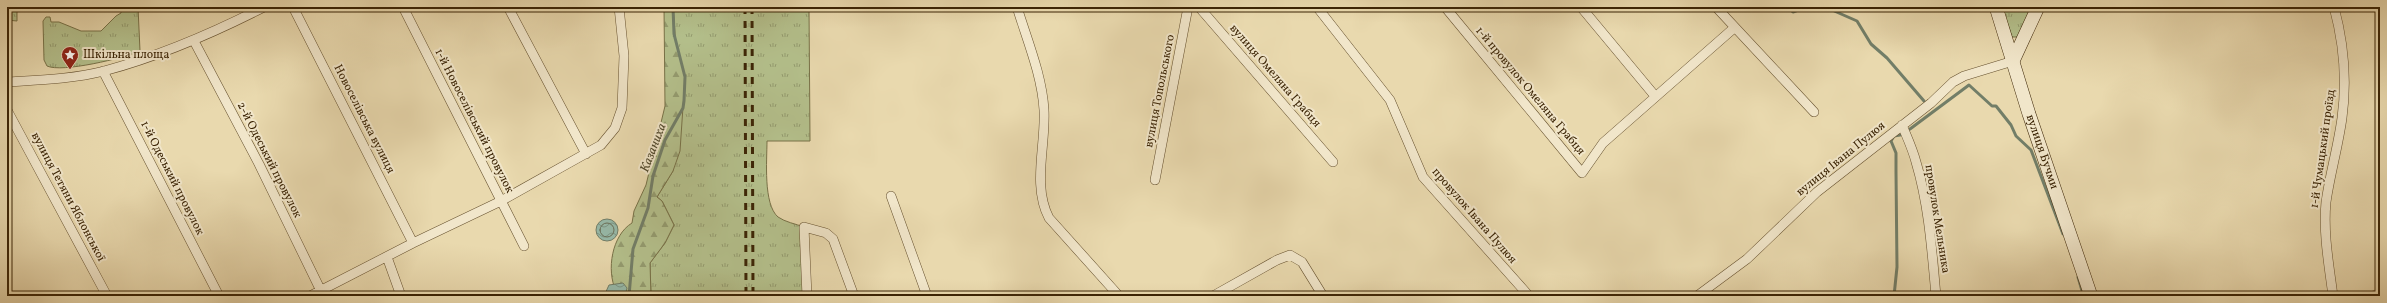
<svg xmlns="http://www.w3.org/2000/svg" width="2387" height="303" font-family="Vollkorn,serif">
<defs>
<pattern id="grass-tufts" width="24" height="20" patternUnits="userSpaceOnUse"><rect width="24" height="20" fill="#b4c08c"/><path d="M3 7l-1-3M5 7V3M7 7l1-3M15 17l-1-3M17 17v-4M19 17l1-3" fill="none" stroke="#949c70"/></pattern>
<pattern id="forest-firs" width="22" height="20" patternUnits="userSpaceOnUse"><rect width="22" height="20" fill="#b4c08c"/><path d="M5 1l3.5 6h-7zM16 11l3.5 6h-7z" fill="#949c70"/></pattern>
<pattern id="water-waves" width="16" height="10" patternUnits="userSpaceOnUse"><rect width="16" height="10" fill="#97baaa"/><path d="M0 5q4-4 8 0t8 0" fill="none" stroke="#7c9788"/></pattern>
</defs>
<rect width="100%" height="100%" fill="#e9d9ae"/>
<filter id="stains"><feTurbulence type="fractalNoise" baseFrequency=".005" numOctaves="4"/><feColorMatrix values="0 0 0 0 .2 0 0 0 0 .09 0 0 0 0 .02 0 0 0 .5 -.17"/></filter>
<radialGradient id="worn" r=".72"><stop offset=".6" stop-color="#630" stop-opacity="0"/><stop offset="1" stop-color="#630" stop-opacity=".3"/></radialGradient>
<path fill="url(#grass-tufts)" stroke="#787248" d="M 7,7 L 31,7 L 30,10 L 17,10 L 17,21 L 7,20 Z
M 115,7 L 138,7 L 140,51 C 124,58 62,73 47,66 L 44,60 L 43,21 L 46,17 L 50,17 L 51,22 L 59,22 L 81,31 L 101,31 L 116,16 L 121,13 L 121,10 L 115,10 Z
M 673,7 L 809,7 L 810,141 L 767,141 C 767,160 763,204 778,217 C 785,222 796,224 804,227 L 807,296 L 651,296 L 650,263 L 665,243 L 674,225 L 662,201 L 657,197 L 673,171 L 676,46 Z
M 2002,7 L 2034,7 L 2018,37 L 2012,37 Z"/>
<path fill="url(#forest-firs)" stroke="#787248" d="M 664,7 L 673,7 L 674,34 L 685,77 L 680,151 L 673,171 L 657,197 L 662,201 L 674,225 L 665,243 L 650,263 L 651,296 L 630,296 L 629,293 L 616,291 C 606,270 612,235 632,223 L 634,211 L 646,185 L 665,106 Z"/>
<path fill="url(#water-waves)" stroke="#727e68" d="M596 230a11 11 0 1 1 22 0a11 11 0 1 1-22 0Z
M 623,283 L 627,288 L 625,296 L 604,296 L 609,285 Z"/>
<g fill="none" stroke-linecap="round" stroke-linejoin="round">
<path stroke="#696f58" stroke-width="1" d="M600 230a7 7 0 1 1 14 0a7 7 0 1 1-14 0Z"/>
<path stroke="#727e68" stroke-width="3" d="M 1788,7 L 1793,12 L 1806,7
M 1815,7 L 1832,10 L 1857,21 L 1871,44 L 1887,58 L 1924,101
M 1910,129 L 1969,85 L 1992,106 L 1996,106 L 2011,125 L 2016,136 L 2031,150 L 2063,234
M 2078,277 L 2083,294
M 629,296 L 633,249 L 648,208 L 653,176 L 665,140 L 683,108 L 684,101 L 685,77 L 674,34 L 673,7
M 1894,296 L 1897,267 L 1896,172 L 1896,153 L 1891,141 L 1894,136 L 1900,135"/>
<defs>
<path id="street" d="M 293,7 L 413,243
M 403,7 L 524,246
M 508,7 L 586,154
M 1017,7 C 1027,40 1042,75 1044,110 C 1046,145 1032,186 1049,218 L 1119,296
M 1199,7 L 1333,162
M 1317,7 L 1390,100 L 1423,177 L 1529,296
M 1445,7 L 1582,173 L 1603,143 L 1734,28
M 1581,7 L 1655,96
M 1716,7 L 1814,112
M 194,41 L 259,164 L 321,291
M 103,71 L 219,296
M 7,82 C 39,80 73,79 104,71 C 160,56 213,33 264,7
M 7,110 L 107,296
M 1902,125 C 1907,137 1913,150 1916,162 C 1929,205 1932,252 1936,296
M 1155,180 L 1188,7
M 891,196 L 927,296
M 387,257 L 401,296
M 310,296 L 413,243 L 501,201 L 601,145 L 615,128 L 622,108 L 624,56 L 619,7
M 807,296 L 804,227 L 826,233 L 833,239 L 854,296
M 1213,296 L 1277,260 L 1290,255 L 1302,262 L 1323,296
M 1697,296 L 1747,259 L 1817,192 L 1931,103 L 1953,82 L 1964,76 L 2013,61
M 2333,296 C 2329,265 2323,233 2326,202 C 2330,174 2338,147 2342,118 C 2347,81 2344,44 2334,7
M 2373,296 L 2380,293"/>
<g id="secondary">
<path id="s1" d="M 1996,7 L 2029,114 L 2091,296"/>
<path d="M 2013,61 L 2038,7"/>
</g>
</defs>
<use href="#street" stroke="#66512f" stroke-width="10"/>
<use href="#secondary" stroke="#3b2405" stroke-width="14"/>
<use href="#street" stroke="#f1e6ca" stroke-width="9"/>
<use href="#secondary" stroke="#f1e6ca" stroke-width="13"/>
<path stroke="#3b2405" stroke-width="3" stroke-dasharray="7 7" stroke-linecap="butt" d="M 745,7 L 746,296
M 752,7 L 753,296"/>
</g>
<defs>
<symbol id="sight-pin" viewBox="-11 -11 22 30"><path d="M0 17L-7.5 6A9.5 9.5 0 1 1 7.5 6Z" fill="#8f2418" stroke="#f1e6ca"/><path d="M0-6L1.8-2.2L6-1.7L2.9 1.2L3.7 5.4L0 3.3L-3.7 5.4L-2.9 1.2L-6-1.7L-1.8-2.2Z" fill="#fff"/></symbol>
</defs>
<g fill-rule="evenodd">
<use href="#sight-pin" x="60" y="45" width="20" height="27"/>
</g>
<g text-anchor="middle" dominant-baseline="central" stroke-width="4" stroke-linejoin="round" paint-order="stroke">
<g font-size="12" fill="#3b2405" stroke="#f1e6ca" text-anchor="start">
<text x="83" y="55">Шкільна площа</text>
</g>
<g font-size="12" fill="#3b2405" stroke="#f1e6ca">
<text transform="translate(1275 76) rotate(49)">вулиця Омеляна Грабця</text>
<text transform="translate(1160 91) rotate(-79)">вулиця Топольського</text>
<text transform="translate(1530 91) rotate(50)">1-й провулок Омеляна Грабця</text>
<text transform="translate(364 119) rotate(63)">Новоселівська вулиця</text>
<text transform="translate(474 121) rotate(63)">1-й Новоселівський провулок</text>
<text transform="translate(2323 149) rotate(-82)">1-й Чумацький проїзд</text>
<text stroke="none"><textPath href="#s1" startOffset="152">вулиця Бучми</textPath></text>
<text transform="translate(1841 159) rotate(-39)">вулиця Івана Пулюя</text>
<text transform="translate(269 160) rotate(63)">2-й Одеський провулок</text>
<text transform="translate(172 178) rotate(63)">1-й Одеський провулок</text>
<text transform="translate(68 197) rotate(62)">вулиця Тетяни Яблонської</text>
<text transform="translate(1474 216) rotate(49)">провулок Івана Пулюя</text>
<text transform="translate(1937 219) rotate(81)">провулок Мельника</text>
</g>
<g font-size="13" font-style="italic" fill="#524a2e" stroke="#f1e6ca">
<text transform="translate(654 148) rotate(-69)">Казаниха</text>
</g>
</g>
<rect width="2387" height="303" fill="none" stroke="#e9d9ae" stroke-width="24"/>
<rect x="8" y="8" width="2371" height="287" fill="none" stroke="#3b2405" stroke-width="2"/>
<rect x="12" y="12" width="2363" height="279" fill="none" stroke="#3b2405"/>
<rect width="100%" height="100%" filter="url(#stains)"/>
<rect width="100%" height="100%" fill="url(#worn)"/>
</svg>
